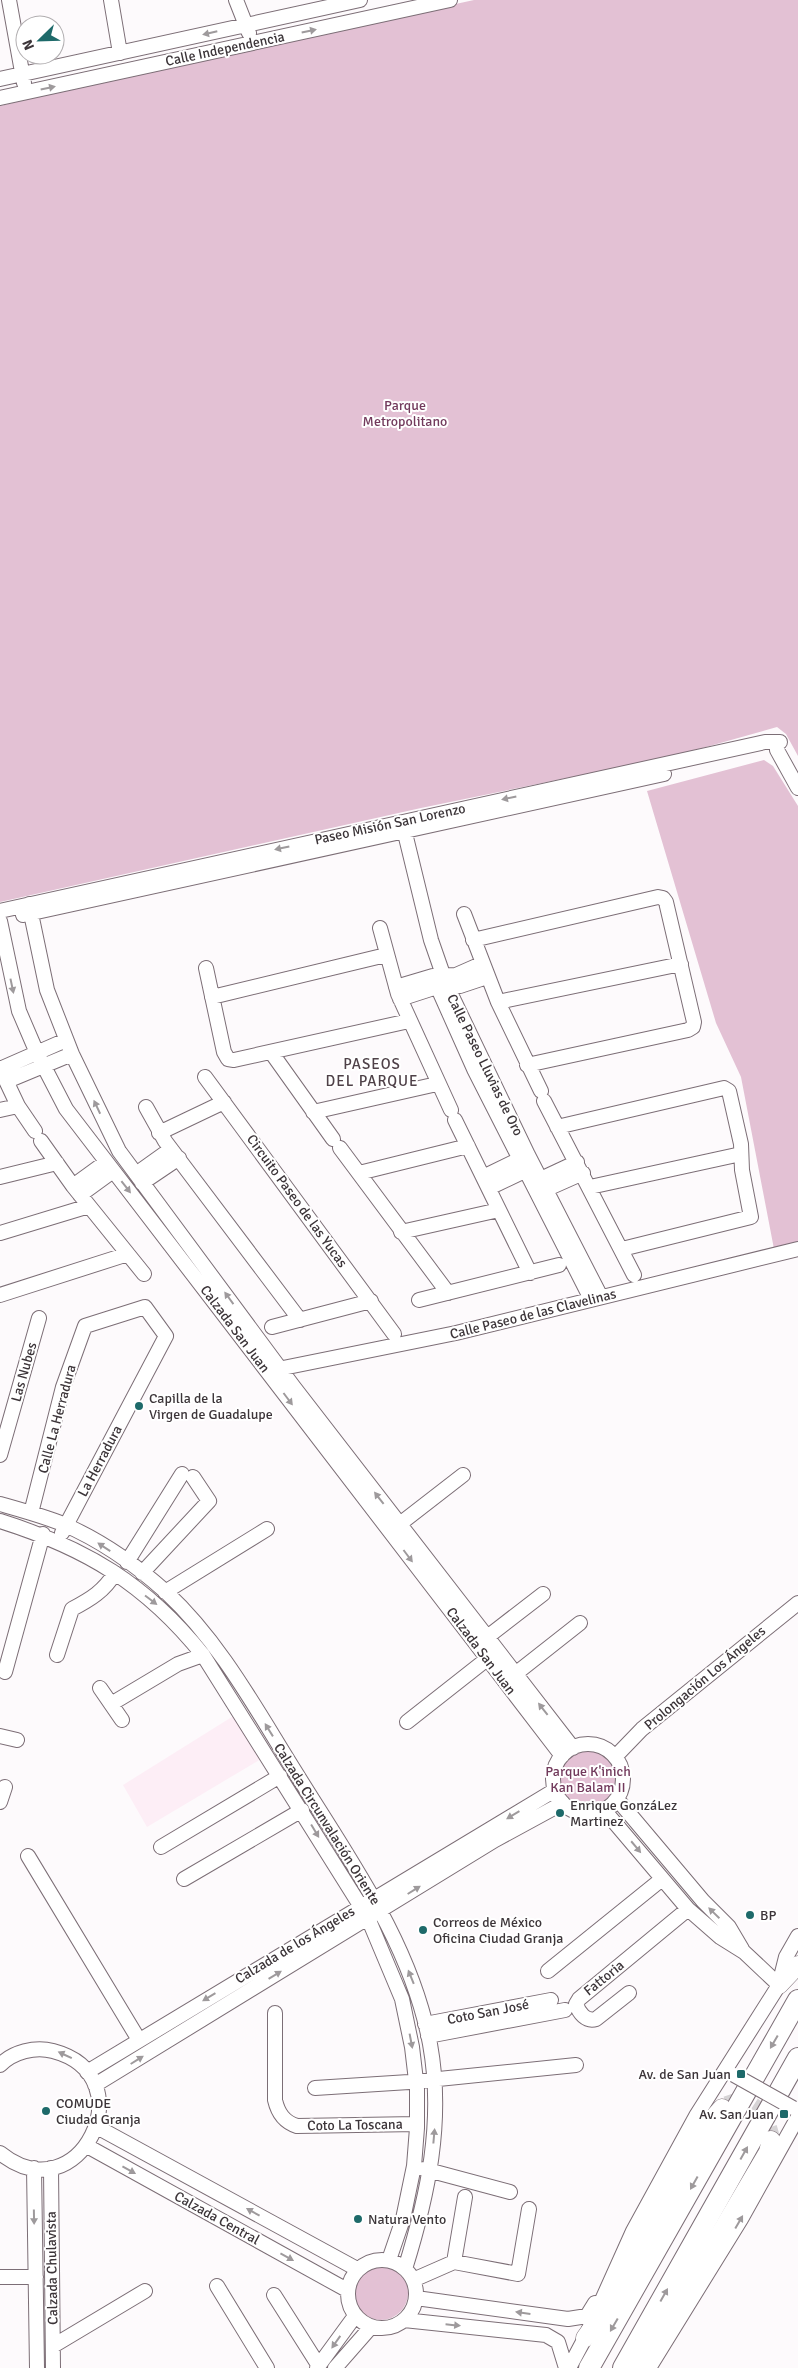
<svg xmlns="http://www.w3.org/2000/svg" width="798" height="2368" font-family="Signika,sans-serif">
<rect width="100%" height="100%" fill="#fdfafc"/>
<path fill="#fdeef6" d="M 235,1715 L 261,1759 L 147,1827 L 123,1785 Z"/>
<path fill="#e3c1d4" d="M 474,0 L 798,0 L 798,756 L 786,734 L 777,727 L 674,756 L 421,808 L 0,902 L 0,106 L 120,77 Z
M 764,760 L 773,766 L 798,806 L 798,1243 L 774,1249 L 741,1077 L 716,1023 L 647,791 Z
M560 1779a28 28 0 1 1 56 0a28 28 0 1 1-56 0Z
M354 2293a27 27 0 1 1 54 0a27 27 0 1 1-54 0Z"/>
<g fill="none" stroke-linecap="round" stroke-linejoin="round">
<path stroke="#d6d3d5" stroke-width="18" stroke-dasharray="18 9" stroke-linecap="butt" d="M 727,2105 C 753,2094 768,2118 771,2140"/>
<defs>
<path id="minor" d="M 9,0 L 24,83
M 111,0 L 120,53
M 236,0 L 249,33
M 0,79 L 360,0
M 0,98 L 450,0
M 777,750 L 798,788
M 403,825 L 431,940 L 447,986 L 528,1155 L 601,1297
M 29,904 L 47,990 L 72,1054 L 119,1151 L 293,1386 L 573,1748
M 0,911 L 765,742 L 780,742
M 464,914 L 498,1002 L 541,1091
M 23,915 L 664,774
M 0,921 L 19,1011 L 37,1053 L 66,1109 L 562,1756
M 380,928 L 398,994 L 451,1110
M 473,940 L 658,897 L 663,898 L 666,902 L 694,1022 L 693,1027 L 688,1030 L 527,1065
M 206,968 L 224,1052 L 228,1059 L 234,1060 L 409,1021
M 433,977 L 474,1069 L 591,1299
M 396,987 L 433,976 L 456,975 L 481,964
M 212,997 L 386,955
M 400,999 L 437,987 L 460,986 L 487,977
M 498,1002 L 681,964
M 271,1052 L 333,1139
M 0,1068 L 18,1106 L 35,1131
M 0,1069 L 66,1040
M 205,1077 L 394,1334
M 7,1081 L 72,1054
M 544,1101 L 634,1275
M 146,1107 L 165,1141 L 300,1320
M 0,1110 L 18,1106
M 313,1112 L 437,1084
M 455,1120 L 530,1273
M 557,1127 L 724,1088 L 729,1091 L 741,1144 L 742,1170 L 751,1217 L 622,1249
M 159,1133 L 224,1102
M 41,1141 L 73,1186 L 144,1274
M 340,1148 L 448,1293
M 359,1173 L 468,1146
M 136,1174 L 171,1149
M 0,1177 L 57,1163
M 483,1177 L 528,1155
M 142,1183 L 179,1158
M 532,1183 L 577,1162
M 73,1186 L 106,1162
M 590,1187 L 741,1154
M 489,1188 L 533,1167
M 538,1193 L 583,1173
M 80,1195 L 113,1171
M 401,1232 L 499,1210
M 0,1233 L 89,1206
M 0,1295 L 128,1254
M 419,1300 L 559,1265
M 272,1327 L 371,1301
M 273,1370 L 456,1333 L 798,1249
M 0,1455 L 39,1318
M 0,1504 C 21,1510 43,1516 63,1524 C 100,1540 137,1566 166,1592 C 221,1643 257,1711 296,1773 C 349,1859 411,1943 430,2044 C 444,2121 428,2195 405,2269
M 31,1513 L 63,1387 L 85,1326 L 145,1307 L 166,1336 L 62,1533
M 0,1521 C 86,1548 146,1584 203,1655 L 368,1918 L 402,1999 L 412,2047 L 417,2089 L 417,2128 L 414,2166 L 403,2219 L 389,2260
M 392,1530 L 463,1475
M 127,1562 L 182,1474
M 142,1573 L 209,1501 L 193,1477
M 165,1592 L 267,1529
M 486,1638 L 543,1594
M 57,1655 L 72,1609 C 91,1599 104,1591 115,1573
M 5,1672 L 43,1534
M 509,1679 L 580,1623
M 100,1688 L 122,1720
M 111,1704 L 178,1664 L 203,1655
M 407,1722 L 487,1659
M 0,1736 L 17,1740
M553 1779a35 35 0 1 1 70 0a35 35 0 1 1-70 0Z
M 615,1757 L 642,1729 L 798,1603
M 617,1799 L 703,1901 L 729,1927 L 742,1949
M 0,1802 L 5,1787
M 604,1810 L 688,1909 L 720,1937 L 744,1952 L 779,1985
M 161,1847 L 280,1776
M 28,1856 L 139,2040
M 184,1879 L 302,1810
M 548,1971 L 662,1879
M 629,1993 L 596,2019 C 586,2022 579,2013 576,2004 L 579,1999 L 688,1909
M 275,2013 L 275,2100 C 278,2113 284,2122 297,2126 L 417,2124
M 425,2024 L 551,2000
M 428,2036 L 565,2010
M 0,2065 C 13,2052 35,2046 53,2051 C 148,2076 79,2217 0,2153
M 87,2072 L 555,1790
M 95,2085 L 495,1840 L 563,1803
M 315,2088 L 409,2082 L 576,2065
M 97,2127 L 357,2269
M 87,2146 L 347,2290
M 34,2168 L 37,2368
M 51,2168 L 53,2368
M 424,2169 L 510,2192
M348 2294a34 34 0 1 1 68 0a34 34 0 1 1-68 0Z
M 454,2262 L 465,2197
M 0,2277 L 36,2277
M 413,2280 L 454,2262 L 518,2274 L 529,2209
M 217,2286 L 267,2368
M 274,2295 L 319,2366
M 416,2298 L 568,2319 L 587,2316 L 595,2303
M 404,2320 L 546,2335 L 558,2342 L 566,2368
M 53,2346 L 145,2291
M 317,2368 L 355,2316
M 335,2368 L 371,2327
M 569,2368 L 585,2338 L 633,2231 L 696,2116 L 779,1985 L 786,1957 L 798,1936
M 649,2368 L 741,2219 L 798,2117"/>
<path id="major" d="M 779,1985 L 798,1965
M 585,2338 L 616,2294 L 705,2127 L 722,2108
M 635,2368 L 709,2252 L 768,2152 L 771,2140"/>
<path id="highway" d="M 589,2368 L 798,2000
M 623,2368 L 798,2058"/>
</defs>
<use href="#minor" stroke="#7c6e76" stroke-width="16"/>
<use href="#major" stroke="#7c6e76" stroke-width="19"/>
<use href="#highway" stroke="#7c6e76" stroke-width="22"/>
<use href="#minor" stroke="#fff" stroke-width="14"/>
<use href="#major" stroke="#fff" stroke-width="18"/>
<use href="#highway" stroke="#fff" stroke-width="20"/>
<defs>
<path id="minor-bridge" d="M 734,2075 L 793,2108"/>
</defs>
<use href="#minor-bridge" stroke="#7c6e76" stroke-width="16" stroke-linecap="butt"/>
<use href="#minor-bridge" stroke="#fff" stroke-width="14"/>
</g>
<defs><path id="oneway-solid" d="M-6-.8H1V-3.2L6.5 0L1 3.2V.8H-6Z" transform="scale(1.25)"/></defs>
<g fill="#9e9a9c">
<use href="#oneway-solid" transform="translate(309 31) rotate(-12)"/>
<use href="#oneway-solid" transform="translate(210 33) rotate(167)"/>
<use href="#oneway-solid" transform="translate(48 88) rotate(-12)"/>
<use href="#oneway-solid" transform="translate(509 798) rotate(168)"/>
<use href="#oneway-solid" transform="translate(282 848) rotate(168)"/>
<use href="#oneway-solid" transform="translate(12 986) rotate(78)"/>
<use href="#oneway-solid" transform="translate(97 1107) rotate(-115)"/>
<use href="#oneway-solid" transform="translate(126 1187) rotate(52)"/>
<use href="#oneway-solid" transform="translate(229 1298) rotate(-126)"/>
<use href="#oneway-solid" transform="translate(288 1399) rotate(53)"/>
<use href="#oneway-solid" transform="translate(379 1498) rotate(-128)"/>
<use href="#oneway-solid" transform="translate(104 1547) rotate(-147)"/>
<use href="#oneway-solid" transform="translate(408 1556) rotate(53)"/>
<use href="#oneway-solid" transform="translate(151 1600) rotate(37)"/>
<use href="#oneway-solid" transform="translate(543 1709) rotate(-128)"/>
<use href="#oneway-solid" transform="translate(269 1730) rotate(-122)"/>
<use href="#oneway-solid" transform="translate(513 1815) rotate(149)"/>
<use href="#oneway-solid" transform="translate(315 1831) rotate(59)"/>
<use href="#oneway-solid" transform="translate(636 1847) rotate(50)"/>
<use href="#oneway-solid" transform="translate(414 1890) rotate(-32)"/>
<use href="#oneway-solid" transform="translate(714 1913) rotate(-136)"/>
<use href="#oneway-solid" transform="translate(275 1975) rotate(-31)"/>
<use href="#oneway-solid" transform="translate(411 1977) rotate(-112)"/>
<use href="#oneway-solid" transform="translate(209 1997) rotate(149)"/>
<use href="#oneway-solid" transform="translate(411 2041) rotate(79)"/>
<use href="#oneway-solid" transform="translate(774 2042) rotate(120)"/>
<use href="#oneway-solid" transform="translate(65 2055) rotate(-155)"/>
<use href="#oneway-solid" transform="translate(137 2060) rotate(-32)"/>
<use href="#oneway-solid" transform="translate(434 2136) rotate(-85)"/>
<use href="#oneway-solid" transform="translate(744 2153) rotate(-61)"/>
<use href="#oneway-solid" transform="translate(129 2170) rotate(29)"/>
<use href="#oneway-solid" transform="translate(694 2183) rotate(119)"/>
<use href="#oneway-solid" transform="translate(253 2212) rotate(-151)"/>
<use href="#oneway-solid" transform="translate(34 2217) rotate(89)"/>
<use href="#oneway-solid" transform="translate(739 2222) rotate(-60)"/>
<use href="#oneway-solid" transform="translate(287 2257) rotate(29)"/>
<use href="#oneway-solid" transform="translate(664 2295) rotate(-61)"/>
<use href="#oneway-solid" transform="translate(523 2313) rotate(-172)"/>
<use href="#oneway-solid" transform="translate(453 2325) rotate(6)"/>
<use href="#oneway-solid" transform="translate(614 2325) rotate(120)"/>
<use href="#oneway-solid" transform="translate(336 2342) rotate(125)"/>
</g>
<g fill="#1e6a6a" stroke="#fff" stroke-width="2">
<circle cx="139" cy="1406" r="5"/>
<circle cx="560" cy="1813" r="5"/>
<circle cx="750" cy="1915" r="5"/>
<circle cx="423" cy="1930" r="5"/>
<rect x="736" y="2069" width="10" height="10" rx="2.5"/>
<circle cx="46" cy="2111" r="5"/>
<rect x="779" y="2109" width="10" height="10" rx="2.5"/>
<circle cx="358" cy="2219" r="5"/>
</g>
<g text-anchor="middle" dominant-baseline="central" stroke-width="4" stroke-linejoin="round" paint-order="stroke">
<g font-size="14" fill="#3c3539" stroke="#fff">
<text transform="translate(225 49) rotate(-12)">Calle Independencia</text>
<text transform="translate(390 824) rotate(-12)">Paseo Misión San Lorenzo</text>
<text transform="translate(485 1065) rotate(64)">Calle Paseo Lluvias de Oro</text>
<text transform="translate(297 1201) rotate(54)">Circuito Paseo de las Yucas</text>
<text transform="translate(533 1314) rotate(-14)">Calle Paseo de las Clavelinas</text>
<text transform="translate(235 1329) rotate(53)">Calzada San Juan</text>
<text transform="translate(24 1372) rotate(-74)">Las Nubes</text>
<text transform="translate(57 1419) rotate(-75)">Calle La Herradura</text>
<text transform="translate(100 1461) rotate(-62)">La Herradura</text>
<text transform="translate(481 1651) rotate(53)">Calzada San Juan</text>
<text transform="translate(705 1678) rotate(-40)">Prolongación Los Ángeles</text>
<text transform="translate(327 1824) rotate(58)">Calzada Circunvalación Oriente</text>
<text transform="translate(295 1945) rotate(-31)">Calzada de los Ángeles</text>
<text transform="translate(604 1978) rotate(-39)">Fattoria</text>
<text transform="translate(488 2012) rotate(-11)">Coto San José</text>
<text transform="translate(355 2125) rotate(-1)">Coto La Toscana</text>
<text transform="translate(217 2218) rotate(29)">Calzada Central</text>
<text transform="translate(52 2268) rotate(-91)">Calzada Chulavista</text>
</g>
<g font-size="14" fill="#723a5c" stroke="#fff">
<text x="405" y="405">Parque<tspan x="405" dy="16">Metropolitano</tspan></text>
<text x="588" y="1771">Parque K'inich<tspan x="588" dy="16">Kan Balam II</tspan></text>
</g>
<g font-size="14" fill="#3c3539" stroke="#fff" text-anchor="start">
<text x="149" y="1398">Capilla de la<tspan x="149" dy="16">Virgen de Guadalupe</tspan></text>
<text x="570" y="1805">Enrique GonzáLez<tspan x="570" dy="16">Martinez</tspan></text>
<text x="760" y="1915">BP</text>
<text x="433" y="1922">Correos de México<tspan x="433" dy="16">Oficina Ciudad Granja</tspan></text>
<text x="731" y="2074" text-anchor="end">Av. de San Juan</text>
<text x="56" y="2103">COMUDE<tspan x="56" dy="16">Ciudad Granja</tspan></text>
<text x="774" y="2114" text-anchor="end">Av. San Juan</text>
<text x="368" y="2219">Natura Vento</text>
</g>
<g font-size="15" letter-spacing="1" fill="#4f4148" stroke="#fff">
<text x="372" y="1064">PASEOS<tspan x="372" dy="17">DEL PARQUE</tspan></text>
</g>
</g>
<g transform="translate(40 40) rotate(247)"><circle r="24" fill="#ffffff" stroke="#b1aeb0"/>
<path d="M0-4L9 19L0 12L-9 19Z" fill="#1e6a6a"/>
<text y="-8" font-size="14" font-weight="bold" text-anchor="middle" fill="#3c3539">N</text>
</g>
</svg>
